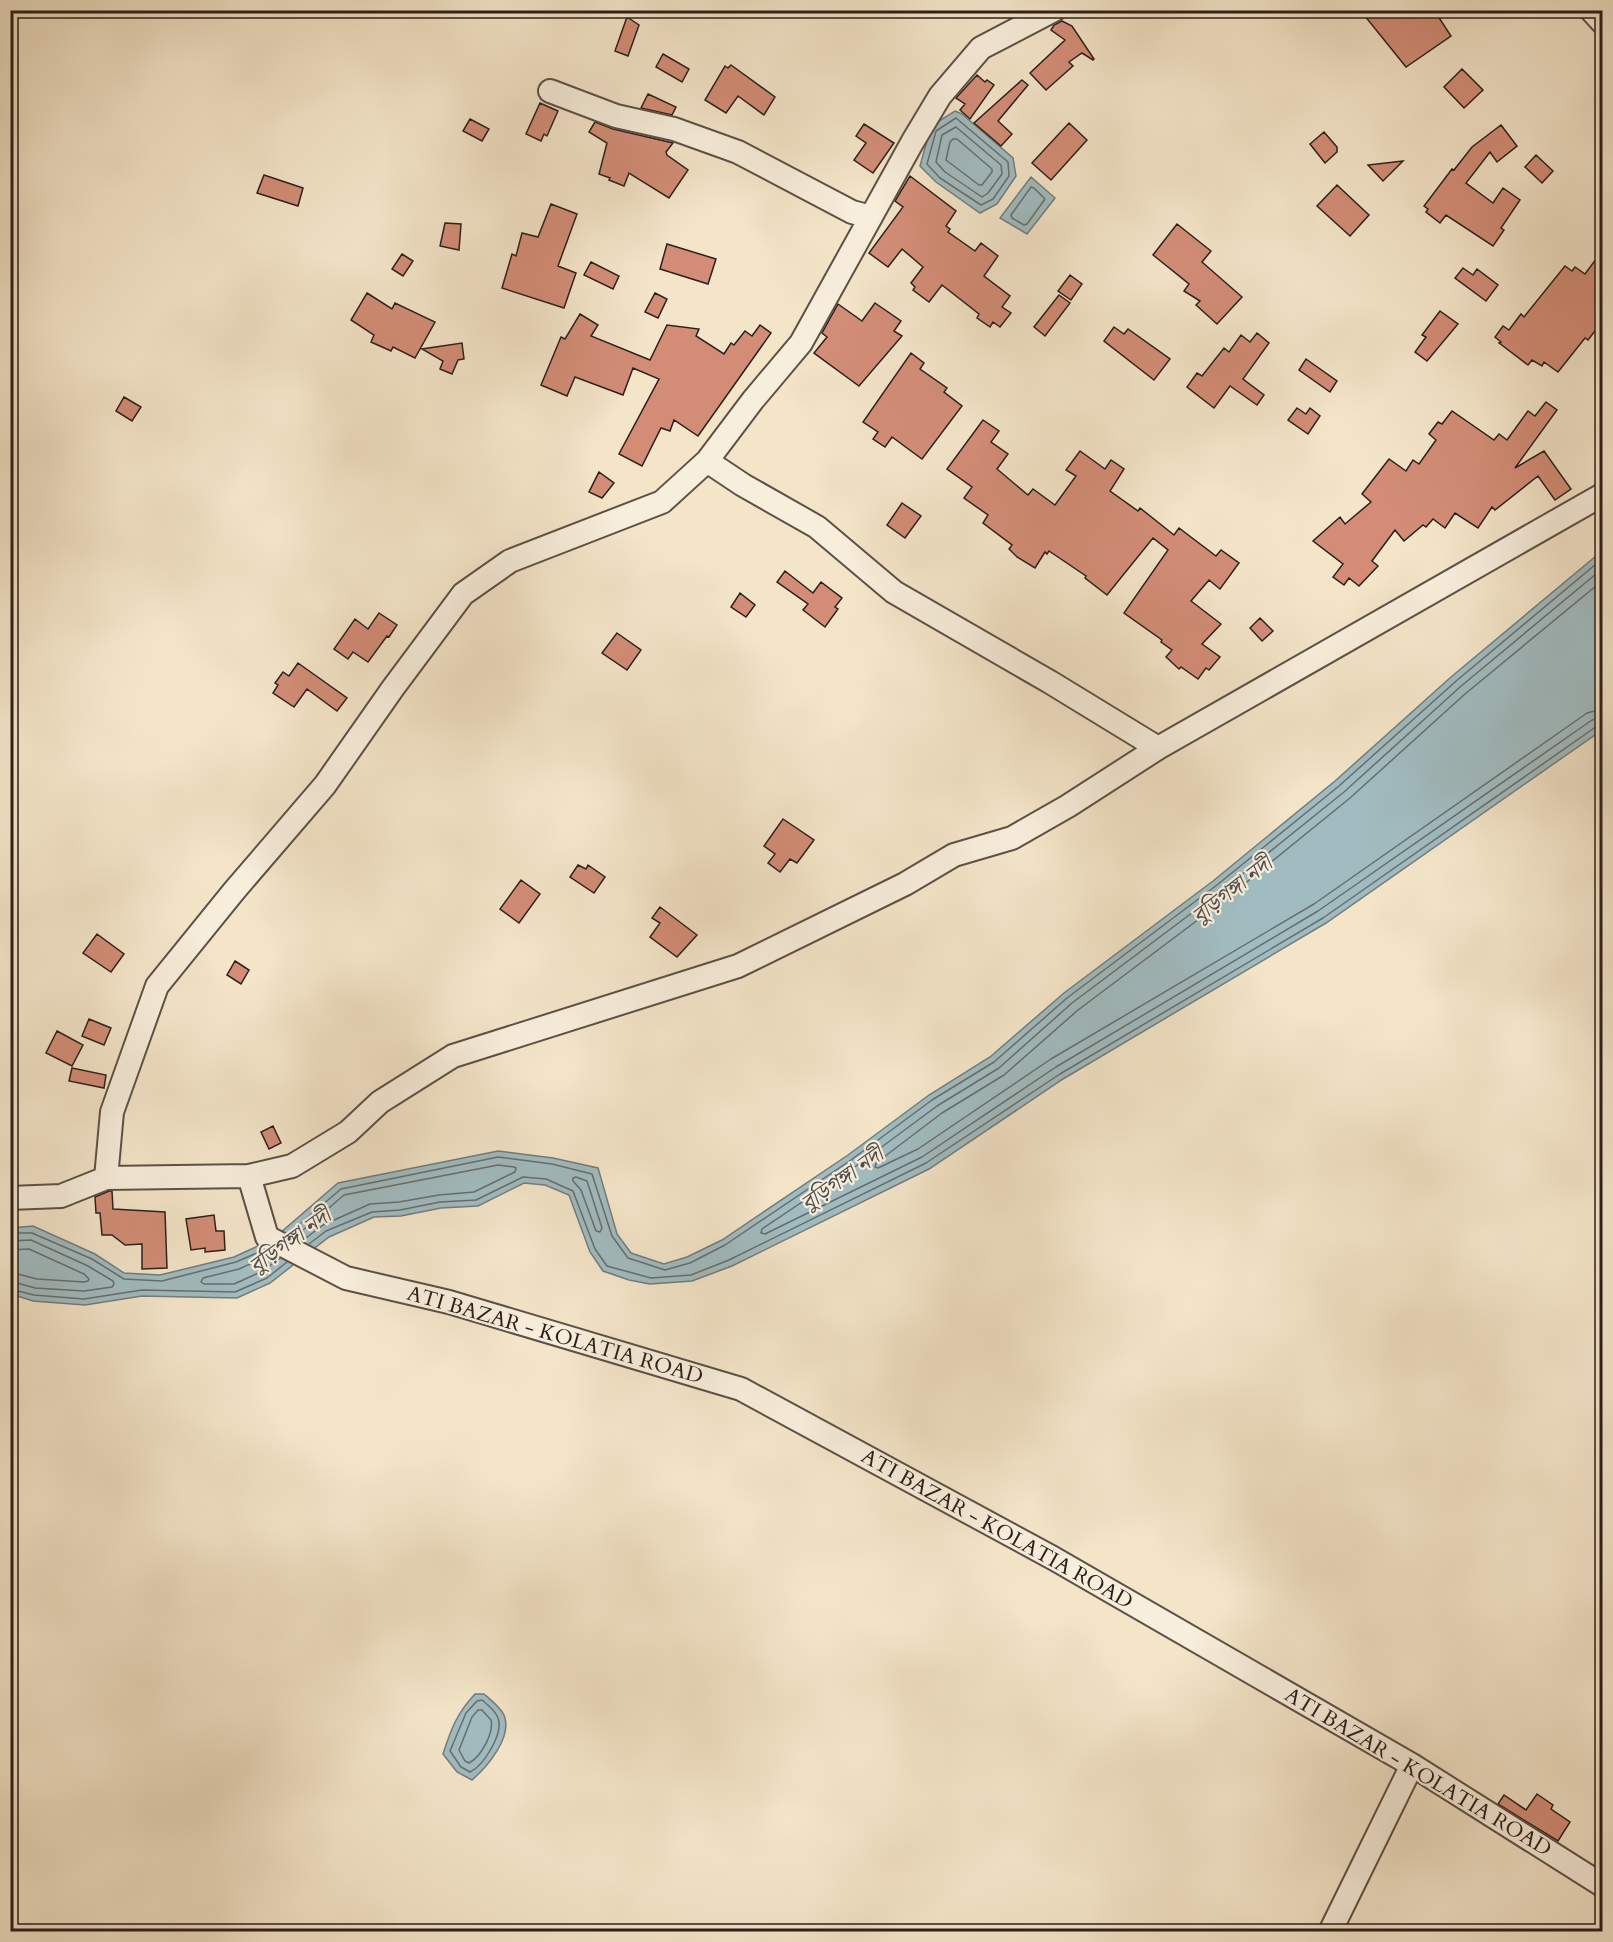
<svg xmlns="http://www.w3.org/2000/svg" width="1613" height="1942" font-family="Cardo,'Noto Serif Bengali',serif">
<rect width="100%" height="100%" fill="#f4e5c9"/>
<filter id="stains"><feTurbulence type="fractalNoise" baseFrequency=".00333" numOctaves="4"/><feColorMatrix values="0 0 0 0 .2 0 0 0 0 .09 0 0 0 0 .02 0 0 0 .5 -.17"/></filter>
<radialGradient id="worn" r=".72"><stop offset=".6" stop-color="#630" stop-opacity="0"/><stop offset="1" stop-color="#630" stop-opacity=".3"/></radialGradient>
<path fill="#a1bcc1" stroke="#727d7f" stroke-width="1.5" d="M 955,111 L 962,114 L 1013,158 L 1016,176 L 997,204 L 980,213 L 936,182 L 920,166 L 931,126 Z
M 1031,177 L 1055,198 L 1027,234 L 1000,218 Z
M 1602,551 L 1602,730 L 1326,923 L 1063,1079 L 929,1169 L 732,1266 L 692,1281 L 650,1284 L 629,1280 L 603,1271 L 590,1252 L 569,1195 L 545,1185 L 524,1183 L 478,1206 L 441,1208 L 401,1216 L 374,1217 L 329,1237 L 270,1283 L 237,1298 L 142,1296 L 85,1305 L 33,1301 L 11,1294 L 11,1228 L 33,1226 L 95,1254 L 124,1273 L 160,1275 L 234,1257 L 273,1239 L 338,1183 L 498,1151 L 553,1158 L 598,1168 L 617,1234 L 631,1253 L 664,1264 L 687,1257 L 722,1240 L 848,1155 L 929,1095 L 990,1057 L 1064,993 L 1213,881 L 1335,781 L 1451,677 Z
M 475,1694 L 484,1694 C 491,1700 500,1707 504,1715 C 513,1737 487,1767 472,1780 L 457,1772 L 443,1754 C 451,1729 457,1713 475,1694 Z"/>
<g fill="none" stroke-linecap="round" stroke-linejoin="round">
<path stroke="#666e6e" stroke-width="1.5" d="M 956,118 L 1008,162 L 1009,176 L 993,199 L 981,205 L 940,178 L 927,164 L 936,131 Z
M 956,127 L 1001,165 L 1002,174 L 988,193 L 982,197 L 945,172 L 936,162 L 942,135 Z
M 953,139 L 957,139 L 992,169 L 992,172 L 982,185 L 979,185 L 946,160 L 950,142 Z
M 1031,187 L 1034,188 L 1045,199 L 1027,224 L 1024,225 L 1012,218 L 1011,215 Z
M 1602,569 L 1460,687 L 1344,792 L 1221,891 L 1072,1003 L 999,1068 L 937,1106 L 856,1166 L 762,1229 L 761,1233 L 765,1234 L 922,1157 L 1056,1067 L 1318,911 L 1592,720 L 1602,718
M 1602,581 L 1465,694 L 1350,798 L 1227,898 L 1078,1010 L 1004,1075 L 942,1113 L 876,1163 L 875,1167 L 878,1168 L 918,1149 L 1051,1059 L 1314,904 L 1587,713 L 1602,709
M 576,1177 L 587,1181 L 602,1228 L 600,1232 L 596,1231 L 581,1190 L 573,1181 L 573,1178 Z
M 10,1233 L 32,1233 L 92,1259 L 124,1279 L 162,1281 L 236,1262 L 264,1250
M 288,1234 L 341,1189 L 498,1157 L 552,1164 L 592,1174 L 612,1236 L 628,1258 L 665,1270 L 690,1263 L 725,1245 L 851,1160 L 932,1100 L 994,1062 L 1067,998 L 1217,885 L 1339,786 L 1455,682 L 1602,559
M 295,1237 L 344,1195 L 498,1165 L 514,1167 L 516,1168 L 515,1172 L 474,1192 L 439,1195 L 399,1202 L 370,1204 L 323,1225 L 302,1241
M 10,1241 L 31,1240 L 88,1266 L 113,1281 L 114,1284 L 112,1287 L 84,1291 L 35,1288 L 10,1281
M 309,1244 L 326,1231 L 372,1212 L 400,1210 L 440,1202 L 476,1200 L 523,1177 L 546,1179 L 573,1191 L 595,1249 L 607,1266 L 651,1278 L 691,1275 L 729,1260 L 926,1163 L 1060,1074 L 1323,918 L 1597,726 L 1602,725
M 10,1250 L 29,1249 L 84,1274 L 89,1279 L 88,1281 L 84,1282 L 37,1279 L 10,1272
M 272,1254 L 239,1269 L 203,1278 L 201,1282 L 204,1284 L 234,1284 L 263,1271 L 280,1258
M 10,1289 L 34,1295 L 84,1299 L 142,1290 L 235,1292 L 267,1278 L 287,1262
M 482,1700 C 488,1705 496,1711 498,1718 C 504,1734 483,1766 470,1772 L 461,1767 L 450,1751 L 466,1713 L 477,1701 Z
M 478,1710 L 482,1710 L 491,1720 C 494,1733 481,1757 469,1763 L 465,1761 L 459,1750 L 472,1717 Z"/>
</g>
<path fill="#d38d77" stroke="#2b1f1b" stroke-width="1.5" d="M 1360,10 L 1434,10 L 1451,36 L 1406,67 Z
M 627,17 L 639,25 L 628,56 L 615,51 Z
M 1062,21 L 1072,26 L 1094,59 L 1093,60 L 1082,53 L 1069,62 L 1073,66 L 1046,90 L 1030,73 L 1065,40 L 1051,30 L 1054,25 Z
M 663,54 L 689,69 L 682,82 L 656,67 Z
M 731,65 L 775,97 L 764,115 L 738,96 L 726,113 L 705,100 L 725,66 L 728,68 Z
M 1462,69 L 1483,90 L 1464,108 L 1444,87 Z
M 977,75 L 985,82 L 987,80 L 994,85 L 970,119 L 960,110 L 965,104 L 956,98 Z
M 1022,80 L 1028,85 L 998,121 L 1012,134 L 1001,146 L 974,123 Z
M 648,94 L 676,107 L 672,115 L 641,108 Z
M 540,103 L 558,111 L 547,136 L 544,134 L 541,141 L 526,134 Z
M 470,119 L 489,129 L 482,141 L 463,131 Z
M 595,122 L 613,129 L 673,143 L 666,152 L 667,155 L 688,170 L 669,198 L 629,173 L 624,186 L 609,180 L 610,178 L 599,174 L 607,143 L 589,132 Z
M 1069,123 L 1087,140 L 1051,180 L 1032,163 Z
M 864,124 L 894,143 L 873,173 L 854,160 L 866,143 L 856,136 Z
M 1501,125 L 1517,146 L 1497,162 L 1490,152 L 1466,183 L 1493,203 L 1503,188 L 1520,200 L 1501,228 L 1504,230 L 1493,246 L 1446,215 L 1440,223 L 1426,212 L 1428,209 L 1424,206 L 1452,169 L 1454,170 L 1472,147 Z
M 1324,132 L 1337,147 L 1337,152 L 1325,163 L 1310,144 Z
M 1536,155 L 1553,171 L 1542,183 L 1525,167 Z
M 1403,161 L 1383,181 L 1368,165 Z
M 264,175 L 303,188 L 298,206 L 257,193 Z
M 910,176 L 956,211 L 946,226 L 950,229 L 948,232 L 975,251 L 981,243 L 998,256 L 984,276 L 1010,296 L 1002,307 L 1011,313 L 1000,327 L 993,322 L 990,327 L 977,318 L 979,314 L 942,285 L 929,302 L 913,290 L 915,287 L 911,283 L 923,267 L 902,249 L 888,267 L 869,253 L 903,207 L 895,201 Z
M 1337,185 L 1369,215 L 1350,236 L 1317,206 Z
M 551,204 L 577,214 L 558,266 L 576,273 L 564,308 L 502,288 L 512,254 L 516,256 L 522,233 L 538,237 Z
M 445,223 L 461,224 L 459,250 L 440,246 Z
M 1177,224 L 1211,251 L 1202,262 L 1242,297 L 1217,324 L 1196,305 L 1200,301 L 1184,291 L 1189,284 L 1153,255 Z
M 667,244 L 716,259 L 708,284 L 660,269 Z
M 1602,251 L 1602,322 L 1588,340 L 1585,338 L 1558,372 L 1544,362 L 1542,366 L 1532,360 L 1528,365 L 1499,343 L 1501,342 L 1495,337 L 1503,326 L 1509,330 L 1521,314 L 1524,317 L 1565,266 L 1572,271 L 1575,267 L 1585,274 Z
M 402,254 L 413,261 L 403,276 L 392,269 Z
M 591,262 L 619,276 L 613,289 L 584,275 Z
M 1463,268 L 1473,275 L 1477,269 L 1498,285 L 1486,301 L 1455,278 Z
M 1070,275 L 1082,284 L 1071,300 L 1058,291 Z
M 367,293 L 392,309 L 395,303 L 435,322 L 415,358 L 393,347 L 391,351 L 371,342 L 374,335 L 351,320 Z
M 655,293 L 667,299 L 658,318 L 645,312 Z
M 1059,295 L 1070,303 L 1045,336 L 1034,327 Z
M 875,303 L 901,321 L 894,331 L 902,336 L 859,386 L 814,353 L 827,337 L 822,333 L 838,304 L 862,321 Z
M 1440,311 L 1458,324 L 1427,361 L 1415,352 L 1426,337 L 1422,335 Z
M 580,314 L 598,325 L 591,336 L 650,360 L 667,325 L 699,329 L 696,336 L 724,354 L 731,343 L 734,345 L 745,331 L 752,336 L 760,325 L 771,333 L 698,436 L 674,420 L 670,431 L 661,428 L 642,466 L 619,454 L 659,379 L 633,368 L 623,395 L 575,377 L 567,396 L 541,385 L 561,337 L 565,339 Z
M 1114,327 L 1124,334 L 1128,329 L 1170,359 L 1154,380 L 1104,341 Z
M 1257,333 L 1269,343 L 1243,379 L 1264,395 L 1257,405 L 1230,386 L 1214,408 L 1187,387 L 1197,373 L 1202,376 L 1224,348 L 1229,352 L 1241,335 L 1250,342 Z
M 462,343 L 464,359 L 458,360 L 452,374 L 440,369 L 443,361 L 422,349 Z
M 911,353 L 924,363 L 920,369 L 947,388 L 944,392 L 962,406 L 922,459 L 892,437 L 885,447 L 873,439 L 878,432 L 863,422 Z
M 1306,359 L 1337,381 L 1330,392 L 1299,370 Z
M 124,397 L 141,407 L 132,421 L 116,411 Z
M 1546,402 L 1557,410 L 1515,468 L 1544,451 L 1571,489 L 1555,500 L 1538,476 L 1495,510 L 1492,507 L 1478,528 L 1455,513 L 1445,528 L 1433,519 L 1426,527 L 1423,525 L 1404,541 L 1395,530 L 1372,561 L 1378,566 L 1359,586 L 1349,578 L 1344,585 L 1333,577 L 1343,564 L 1313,541 L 1340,517 L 1345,524 L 1371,502 L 1362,494 L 1389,459 L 1406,471 L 1413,460 L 1419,464 L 1436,440 L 1429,434 L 1438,422 L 1442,424 L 1452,411 L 1494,440 L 1499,434 L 1507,440 L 1528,411 L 1535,416 Z
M 1297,408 L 1306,414 L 1310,408 L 1320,416 L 1308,434 L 1288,420 Z
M 983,420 L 999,431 L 991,442 L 1008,454 L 997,469 L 1028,495 L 1033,489 L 1055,505 L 1076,476 L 1066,470 L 1080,451 L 1105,469 L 1111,460 L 1124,469 L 1110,491 L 1138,511 L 1140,508 L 1174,535 L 1179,528 L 1216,556 L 1221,550 L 1239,563 L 1220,589 L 1209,580 L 1191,601 L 1221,624 L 1202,644 L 1220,657 L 1209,670 L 1206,668 L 1198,679 L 1181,667 L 1179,669 L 1166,657 L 1172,650 L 1161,642 L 1162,640 L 1124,613 L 1168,550 L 1153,538 L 1107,595 L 1085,578 L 1086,576 L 1049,551 L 1047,554 L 1045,552 L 1035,568 L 1017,557 L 1009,549 L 1012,545 L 983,523 L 988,515 L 964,498 L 972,487 L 947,469 Z
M 599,472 L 614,483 L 602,498 L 589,492 Z
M 902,503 L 921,516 L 905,538 L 887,525 Z
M 785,571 L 813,593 L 821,582 L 842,598 L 835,607 L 838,609 L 825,627 L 803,610 L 808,604 L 777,582 Z
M 740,593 L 755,605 L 746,617 L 731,607 Z
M 379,613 L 397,625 L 389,637 L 387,636 L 368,662 L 353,652 L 348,659 L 334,649 L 355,619 L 368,629 Z
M 1260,618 L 1273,631 L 1262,641 L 1250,628 Z
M 617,633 L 641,650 L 627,670 L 602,653 Z
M 298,663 L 347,698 L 337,711 L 307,689 L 294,707 L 273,693 L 278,685 L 275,683 L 283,672 L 289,676 Z
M 783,819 L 814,840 L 797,863 L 790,859 L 780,872 L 768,863 L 775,854 L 764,846 Z
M 578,865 L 586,869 L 588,865 L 605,877 L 594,893 L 570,877 Z
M 521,880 L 540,894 L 519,923 L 500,909 Z
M 660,907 L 697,935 L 677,957 L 650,937 L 660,923 L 652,918 Z
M 97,934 L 124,954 L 111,972 L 83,953 Z
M 235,961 L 249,970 L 241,984 L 227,975 Z
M 89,1019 L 111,1028 L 104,1045 L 82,1036 Z
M 57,1031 L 83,1045 L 72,1066 L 46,1053 Z
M 72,1068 L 106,1075 L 104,1088 L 69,1081 Z
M 273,1126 L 281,1143 L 269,1149 L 261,1132 Z
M 109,1191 L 112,1191 L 113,1209 L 165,1212 L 167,1268 L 142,1269 L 142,1244 L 125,1245 L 112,1235 L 102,1235 L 100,1213 L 96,1213 L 95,1197 Z
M 214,1215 L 216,1231 L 224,1231 L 225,1250 L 205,1252 L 205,1248 L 191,1250 L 186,1219 Z
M 1537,1794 L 1553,1805 L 1551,1809 L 1570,1822 L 1558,1841 L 1498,1804 L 1504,1795 L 1526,1810 Z"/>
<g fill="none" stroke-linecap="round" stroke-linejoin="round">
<defs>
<path id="minor" d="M 1591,10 L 1602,22
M 550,91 L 616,116 L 674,129 L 738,152 L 852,212 L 871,217
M 1158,748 L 1602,495
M 249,1176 L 292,1166 L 348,1132 L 380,1102 L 453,1056 L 738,966 L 905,884 L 954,855 L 1012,838 L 1068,806 L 1158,748 L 1050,682 L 894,592 L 817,527 L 743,485 L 707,461
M 106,1178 L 112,1112 L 157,986 L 234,891 L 325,785 L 393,688 L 463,594 L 510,561 L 662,502 L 707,461 L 753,400 L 801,343 L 913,141 L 940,96 L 981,48 L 1054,10
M 10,1198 L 61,1196 L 106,1178 L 249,1176 L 267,1237 L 346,1278 L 449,1302 L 741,1389 L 1053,1558 L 1412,1765 L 1602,1885
M 1330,1932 L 1412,1765"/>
</defs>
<use href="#minor" stroke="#5d5046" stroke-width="26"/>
<use href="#minor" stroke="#f8eedc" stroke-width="22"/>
</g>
<g text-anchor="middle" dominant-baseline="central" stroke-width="4.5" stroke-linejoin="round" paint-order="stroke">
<g font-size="21" fill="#2b1f1b" stroke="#f8eedc">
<text transform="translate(555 1335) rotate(16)">ATI BAZAR - KOLATIA ROAD</text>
<text transform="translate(997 1529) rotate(29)">ATI BAZAR - KOLATIA ROAD</text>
<text transform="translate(1418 1772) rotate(31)">ATI BAZAR - KOLATIA ROAD</text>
</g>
<g font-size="22" font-style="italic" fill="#4e4e4d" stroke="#f8eedc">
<text transform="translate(1232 890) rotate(-38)">বুড়িগঙ্গা নদী</text>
<text transform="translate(842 1179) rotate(-35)">বুড়িগঙ্গা নদী</text>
<text transform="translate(290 1241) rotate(-36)">বুড়িগঙ্গা নদী</text>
</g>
</g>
<rect width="1613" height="1942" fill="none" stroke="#f4e5c9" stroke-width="36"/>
<rect x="12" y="12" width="1589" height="1918" fill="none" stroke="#2b1f1b" stroke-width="3"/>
<rect x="18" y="18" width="1577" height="1906" fill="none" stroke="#2b1f1b" stroke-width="1.5"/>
<rect width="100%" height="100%" filter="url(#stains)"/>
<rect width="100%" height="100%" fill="url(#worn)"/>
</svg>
